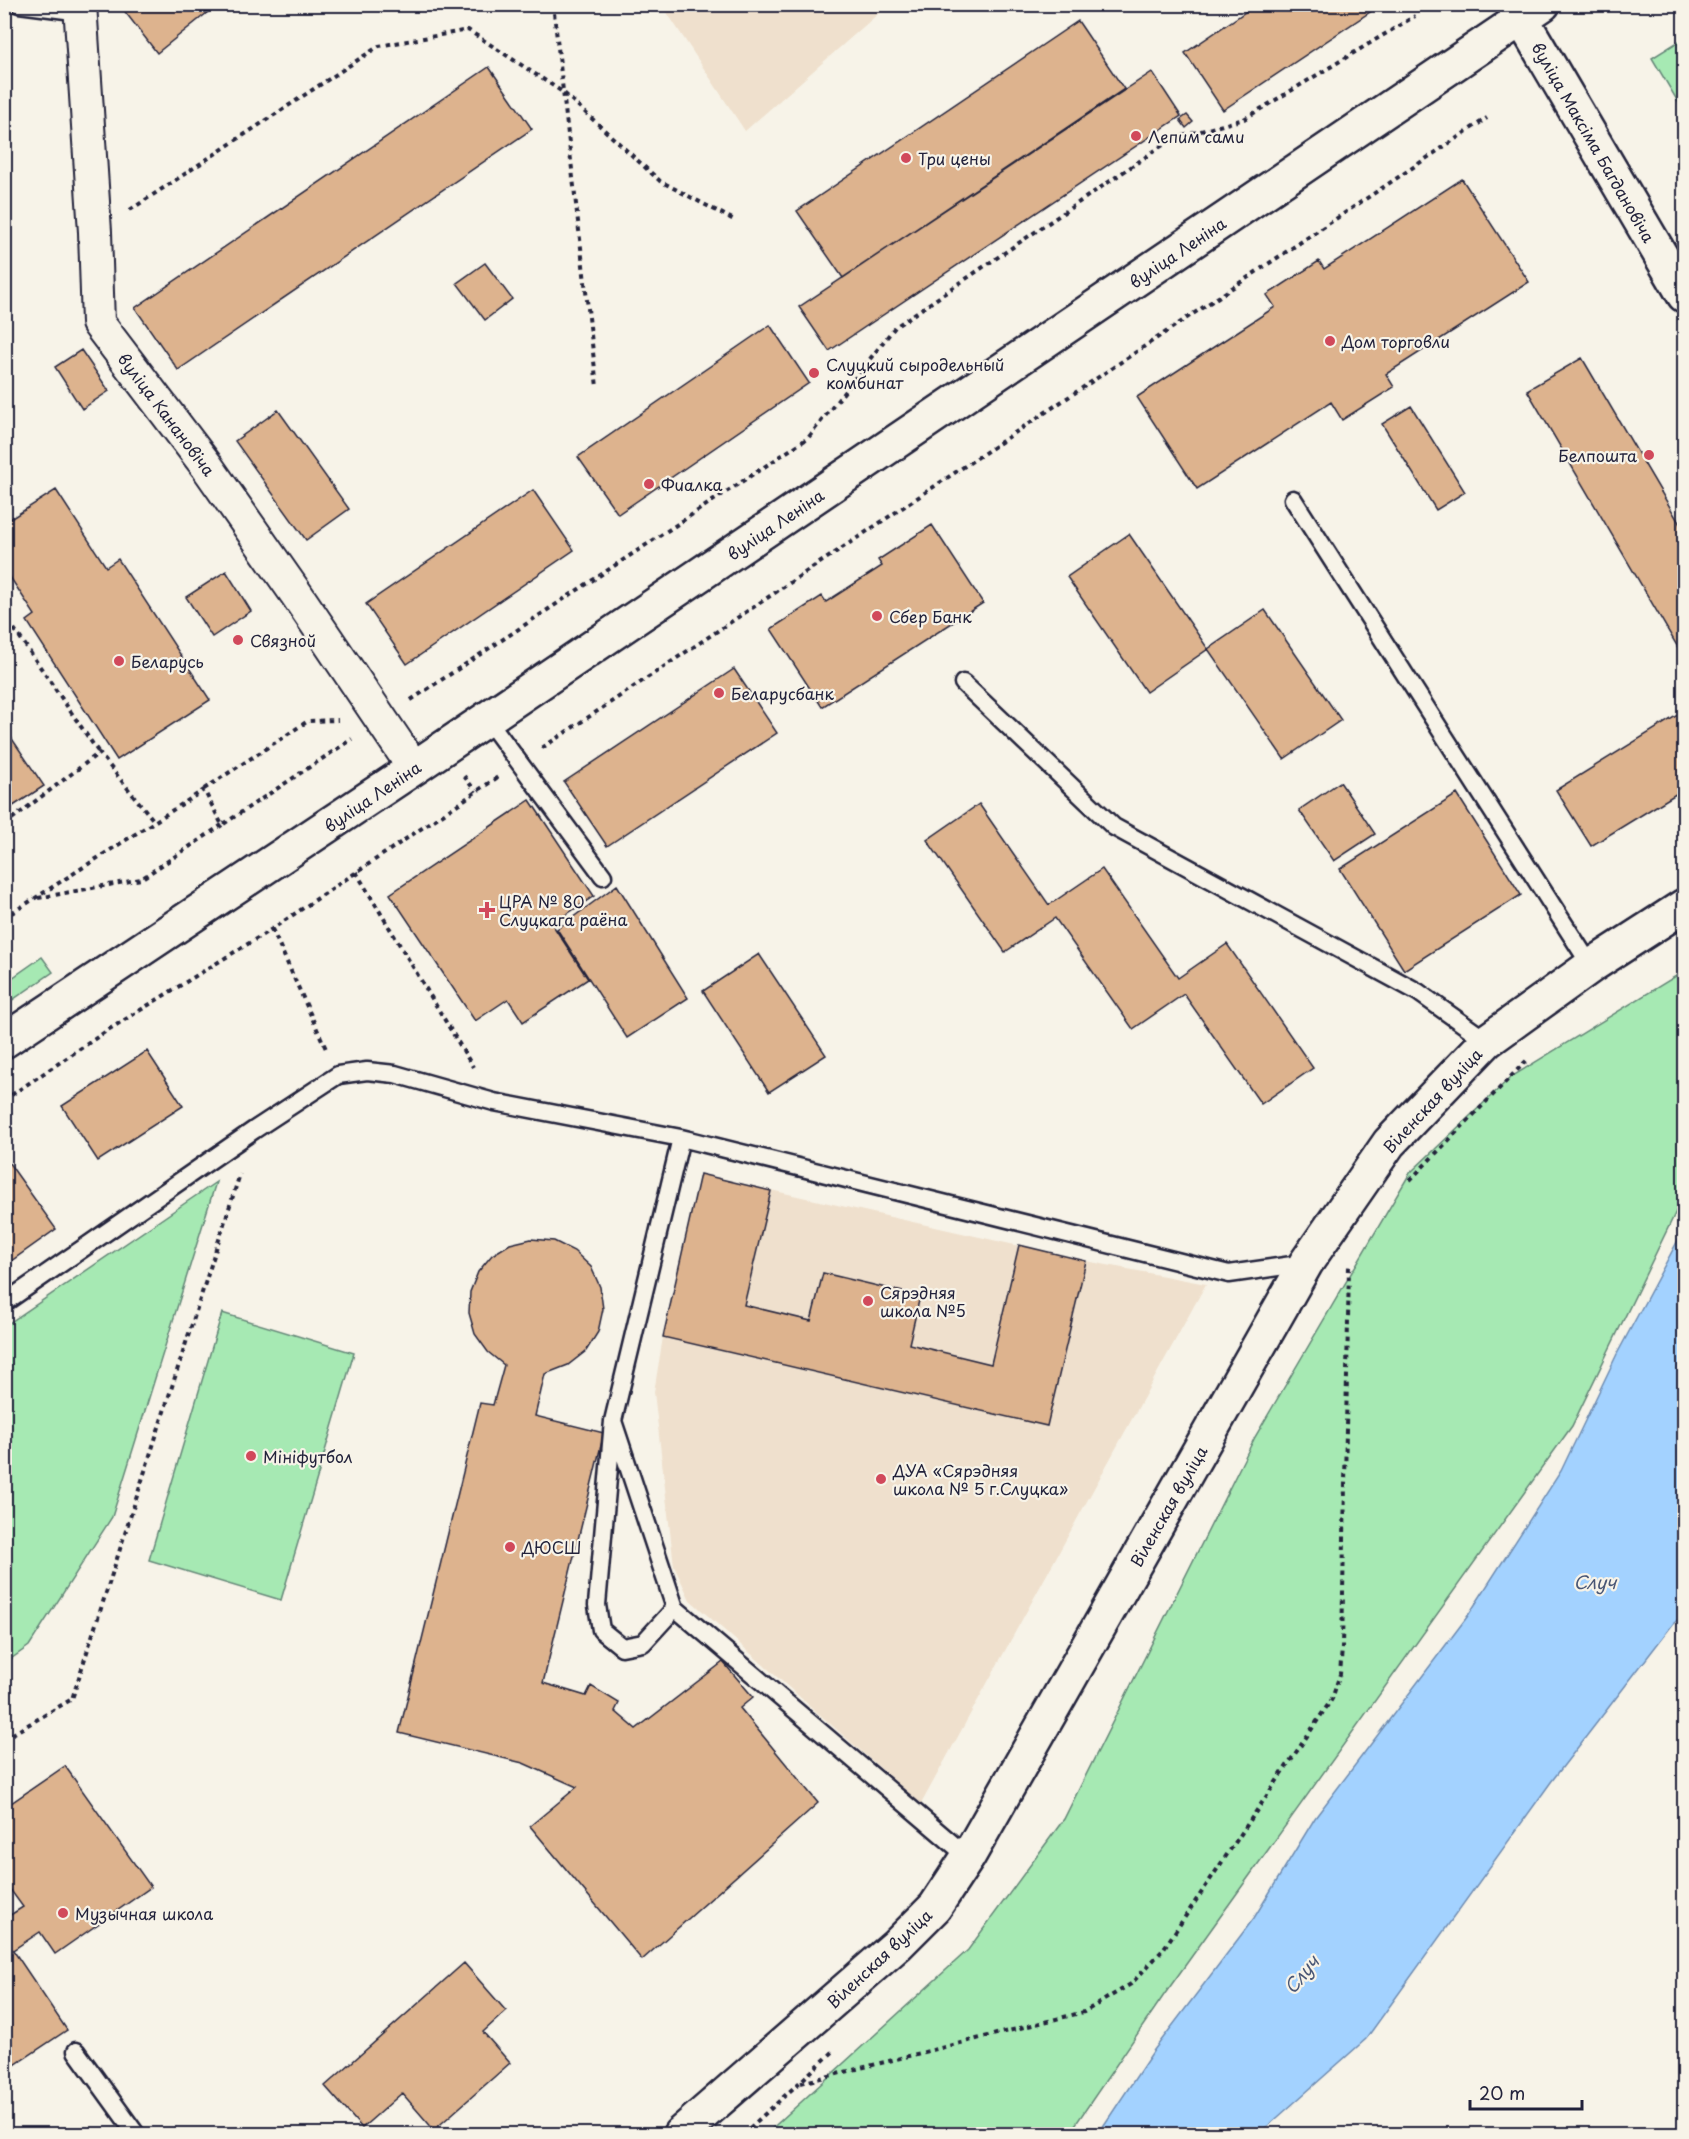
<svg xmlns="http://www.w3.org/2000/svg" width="1689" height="2139" font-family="'Playpen Sans',sans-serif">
<rect width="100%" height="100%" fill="#f7f3e8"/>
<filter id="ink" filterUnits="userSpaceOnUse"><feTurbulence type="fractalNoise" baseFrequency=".0167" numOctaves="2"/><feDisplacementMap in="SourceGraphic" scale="12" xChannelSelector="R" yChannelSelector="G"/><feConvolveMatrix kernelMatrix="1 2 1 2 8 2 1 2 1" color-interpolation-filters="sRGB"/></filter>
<g filter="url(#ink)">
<path fill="#efe0cd" d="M 662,5 L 888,5 L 745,131 Z
M 700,1174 L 1086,1261 L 1206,1284 L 921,1804 L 690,1600 L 674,1566 L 654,1392 L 663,1337 Z"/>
<path fill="#a6e9b3" stroke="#648677" stroke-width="1.5" d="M 1684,38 L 1684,112 L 1652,58 Z
M 42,957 L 53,972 L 5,1005 L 5,983 Z
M 1684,971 L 1684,1195 L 1572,1426 L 1164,1995 L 1069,2134 L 766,2134 L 968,1950 L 1064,1819 L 1255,1437 L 1410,1173 L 1511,1077 Z
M 216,1182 L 112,1517 L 29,1646 L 5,1663 L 5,1326 Z
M 222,1313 L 354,1353 L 281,1600 L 149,1560 Z"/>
<path fill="#a3d2ff" stroke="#6f8cb1" stroke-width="1.5" d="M 1684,1229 L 1684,1614 L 1673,1624 L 1551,1782 L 1366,2039 L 1269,2125 L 1256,2134 L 1098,2134 L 1154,2050 L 1254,1918 L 1315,1818 L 1467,1617 L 1561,1471 L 1617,1354 Z"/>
<path fill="#ddb38e" stroke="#22223b" stroke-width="1.5" d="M 119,4 L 218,4 L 157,53 Z
M 1257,4 L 1382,4 L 1223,110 L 1185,53 Z
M 1078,21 L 1124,89 L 843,278 L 797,211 Z
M 489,67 L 532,129 L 178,370 L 135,308 Z
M 1152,72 L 1181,116 L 829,351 L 799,307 Z
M 1187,115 L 1193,122 L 1186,128 L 1180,120 Z
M 1462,179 L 1529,282 L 1386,374 L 1394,387 L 1342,420 L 1331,402 L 1197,489 L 1137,397 L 1275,307 L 1267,295 L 1319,261 L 1324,269 Z
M 485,263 L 512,299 L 485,320 L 457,283 Z
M 770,325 L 809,383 L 618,514 L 578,457 Z
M 81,350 L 109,391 L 82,409 L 55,367 Z
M 1582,358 L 1684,531 L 1684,648 L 1680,651 L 1527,390 Z
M 1411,406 L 1465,492 L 1436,510 L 1382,424 Z
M 278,410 L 349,509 L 306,540 L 235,441 Z
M 56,490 L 106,567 L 118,559 L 210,700 L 117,760 L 27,621 L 35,615 L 4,568 L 4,523 Z
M 533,490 L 574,550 L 407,664 L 366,604 Z
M 932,525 L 983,603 L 822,707 L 771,629 L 822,596 L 826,602 L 882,566 L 878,560 Z
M 1129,534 L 1208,649 L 1146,692 L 1067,577 Z
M 226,571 L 251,611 L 212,637 L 186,597 Z
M 1265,610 L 1341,720 L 1284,759 L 1208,649 Z
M 734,669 L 777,733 L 607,846 L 564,782 Z
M 1684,711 L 1684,789 L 1591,846 L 1556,790 Z
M 4,727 L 44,786 L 4,812 Z
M 1340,782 L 1375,834 L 1334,861 L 1299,810 Z
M 1457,794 L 1521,895 L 1404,970 L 1340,869 Z
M 530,800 L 594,896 L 552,924 L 588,979 L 523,1022 L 508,999 L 475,1021 L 390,894 Z
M 979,804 L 1049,905 L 1102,869 L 1178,978 L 1227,944 L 1313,1068 L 1261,1104 L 1184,994 L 1133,1029 L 1055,918 L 1005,952 L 927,840 Z
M 617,885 L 688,998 L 627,1038 L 557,929 Z
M 759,954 L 826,1055 L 769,1092 L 703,991 Z
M 147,1051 L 183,1106 L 98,1161 L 62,1106 Z
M 4,1156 L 56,1229 L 4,1266 Z
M 700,1174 L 771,1191 L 744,1305 L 811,1321 L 823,1273 L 920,1296 L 909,1344 L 991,1364 L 1019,1245 L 1086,1261 L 1047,1426 L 663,1337 Z
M 531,1239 L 554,1241 L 574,1251 L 591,1267 L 600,1287 L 603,1309 L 598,1332 L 586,1351 L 568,1365 L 545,1374 L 535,1416 L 604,1433 L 543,1683 L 586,1696 L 591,1686 L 619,1703 L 615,1711 L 636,1729 L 723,1662 L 753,1697 L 740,1708 L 818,1803 L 642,1960 L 530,1826 L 577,1787 L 523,1763 L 399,1733 L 480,1403 L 493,1405 L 504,1365 L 488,1352 L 475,1334 L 469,1313 L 470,1292 L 478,1272 L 492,1255 L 510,1244 Z
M 65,1766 L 151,1887 L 55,1954 L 40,1932 L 13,1950 L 67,2030 L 4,2072 L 4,1919 L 23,1907 L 4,1881 L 4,1808 Z
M 464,1963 L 506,2011 L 483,2032 L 510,2063 L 434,2130 L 402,2093 L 362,2128 L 325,2086 Z"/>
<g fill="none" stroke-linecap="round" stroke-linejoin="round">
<defs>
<path id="service" d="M 19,4 L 81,12
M 1293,499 L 1591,966
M 963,683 L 1114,827 L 1418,992 L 1487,1041
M 487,719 L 603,876
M 4,1303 L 254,1130 L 338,1075 L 367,1071 L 395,1074 L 494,1102 L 681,1138 L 1229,1274 L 1306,1263
M 613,1421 L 675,1608 L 643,1643 L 622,1647 L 601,1630 L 597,1605 L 613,1421 L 681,1138
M 675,1608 L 968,1857
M 76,2051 L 136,2134"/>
<path id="minor" d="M 80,4 L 95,232 L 98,323 L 206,465 L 297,595 L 414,768"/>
<path id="secondary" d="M 1513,4 L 1684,295
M 4,1041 L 414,768 L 1543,4
M 680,2134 L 897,1945 L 935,1907 L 968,1857 L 1306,1263 L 1389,1143 L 1487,1041 L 1591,966 L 1684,906"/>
</defs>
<use href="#service" stroke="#22223b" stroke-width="21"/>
<use href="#minor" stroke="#22223b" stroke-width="36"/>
<use href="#secondary" stroke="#22223b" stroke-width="38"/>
<path stroke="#22223b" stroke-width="4" stroke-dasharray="4.5 4.5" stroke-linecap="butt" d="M 553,4 L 597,387
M 130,210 L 379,46 L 468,30 L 564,93 L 660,181 L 736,221
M 4,614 L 99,753
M 411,700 L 808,438 L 895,327 L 1172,139 L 1244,119 L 1415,16
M 542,748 L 1487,118
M 464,776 L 476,792
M 204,789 L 308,721 L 338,720
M 12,819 L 99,753 L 155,822
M 356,872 L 473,1067
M 38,898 L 141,879 L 222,825
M 4,918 L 204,790 L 222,825 L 352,739
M 272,929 L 327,1051
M 4,1100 L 108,1030 L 272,929 L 498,777
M 1410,1180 L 1528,1059
M 4,1739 L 72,1699 L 240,1174
M 801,2083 L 1084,2012 L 1131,1984 L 1162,1951 L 1332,1699 L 1340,1674 L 1342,1648 L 1349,1265
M 743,2134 L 835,2050"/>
<use href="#service" stroke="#f7f3e8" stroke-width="16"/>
<use href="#minor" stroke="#f7f3e8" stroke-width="32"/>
<use href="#secondary" stroke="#f7f3e8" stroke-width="33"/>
</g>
</g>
<g fill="#d1495b" stroke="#f7f3e8" stroke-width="2">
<circle cx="1136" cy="136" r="6"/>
<circle cx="906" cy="158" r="6"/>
<circle cx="1330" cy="341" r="6"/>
<circle cx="814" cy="373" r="6"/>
<circle cx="1649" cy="455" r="6"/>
<circle cx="649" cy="484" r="6"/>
<circle cx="877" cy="616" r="6"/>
<circle cx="238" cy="640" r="6"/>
<circle cx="119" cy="661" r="6"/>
<circle cx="719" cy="693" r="6"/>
<path d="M484 901h6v6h6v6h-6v6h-6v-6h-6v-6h6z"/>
<circle cx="868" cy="1301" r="6"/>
<circle cx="251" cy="1456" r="6"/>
<circle cx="881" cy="1479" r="6"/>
<circle cx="510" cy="1547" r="6"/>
<circle cx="63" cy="1913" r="6"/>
</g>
<g text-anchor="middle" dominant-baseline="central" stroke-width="4.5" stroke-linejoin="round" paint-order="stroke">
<g font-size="16" fill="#22223b" stroke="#f7f3e8" text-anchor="start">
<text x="1148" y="136">Лепим сами</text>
<text x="918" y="158">Три цены</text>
<text x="1342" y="341">Дом торговли</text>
<text x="826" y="364">Слуцкий сыродельный<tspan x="826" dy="18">комбинат</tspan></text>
<text x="1637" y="455" text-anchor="end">Белпошта</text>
<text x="661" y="484">Фиалка</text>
<text x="889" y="616">Сбер Банк</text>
<text x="250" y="640">Связной</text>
<text x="131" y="661">Беларусь</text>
<text x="731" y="693">Беларусбанк</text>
<text x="499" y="901">ЦРА № 80<tspan x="499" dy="18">Слуцкага раёна</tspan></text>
<text x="880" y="1292">Сярэдняя<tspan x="880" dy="18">школа №5</tspan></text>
<text x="263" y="1456">Мініфутбол</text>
<text x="893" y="1470">ДУА «Сярэдняя<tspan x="893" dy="18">школа № 5 г.Слуцка»</tspan></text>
<text x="522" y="1547">ДЮСШ</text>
<text x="75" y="1913">Музычная школа</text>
</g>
<g font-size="16" fill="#22223b" stroke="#f7f3e8">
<text transform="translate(1594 142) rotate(60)">вуліца Максіма Багдановіча</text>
<text transform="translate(1177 252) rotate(-34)">вуліца Леніна</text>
<text transform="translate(167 414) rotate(53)">вуліца Канановіча</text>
<text transform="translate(775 524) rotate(-34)">вуліца Леніна</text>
<text transform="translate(372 796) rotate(-34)">вуліца Леніна</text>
<text transform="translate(1432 1100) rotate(-47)">Віленская вуліца</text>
<text transform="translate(1168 1506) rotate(-60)">Віленская вуліца</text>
<text transform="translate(879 1958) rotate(-43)">Віленская вуліца</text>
</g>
<g font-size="18" font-style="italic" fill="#495776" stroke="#f7f3e8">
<text x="1595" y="1581">Случ</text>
<text transform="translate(1301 1974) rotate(-51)">Случ</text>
</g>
</g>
<rect width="1689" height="2139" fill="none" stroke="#f7f3e8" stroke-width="24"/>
<rect x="12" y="12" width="1665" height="2115" fill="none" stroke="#22223b" stroke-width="2" filter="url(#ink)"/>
<path d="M1470 2100v9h112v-9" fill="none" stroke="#22223b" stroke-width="3"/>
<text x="1479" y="2100" font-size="18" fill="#22223b" stroke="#f7f3e8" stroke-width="4.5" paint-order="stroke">20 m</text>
</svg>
